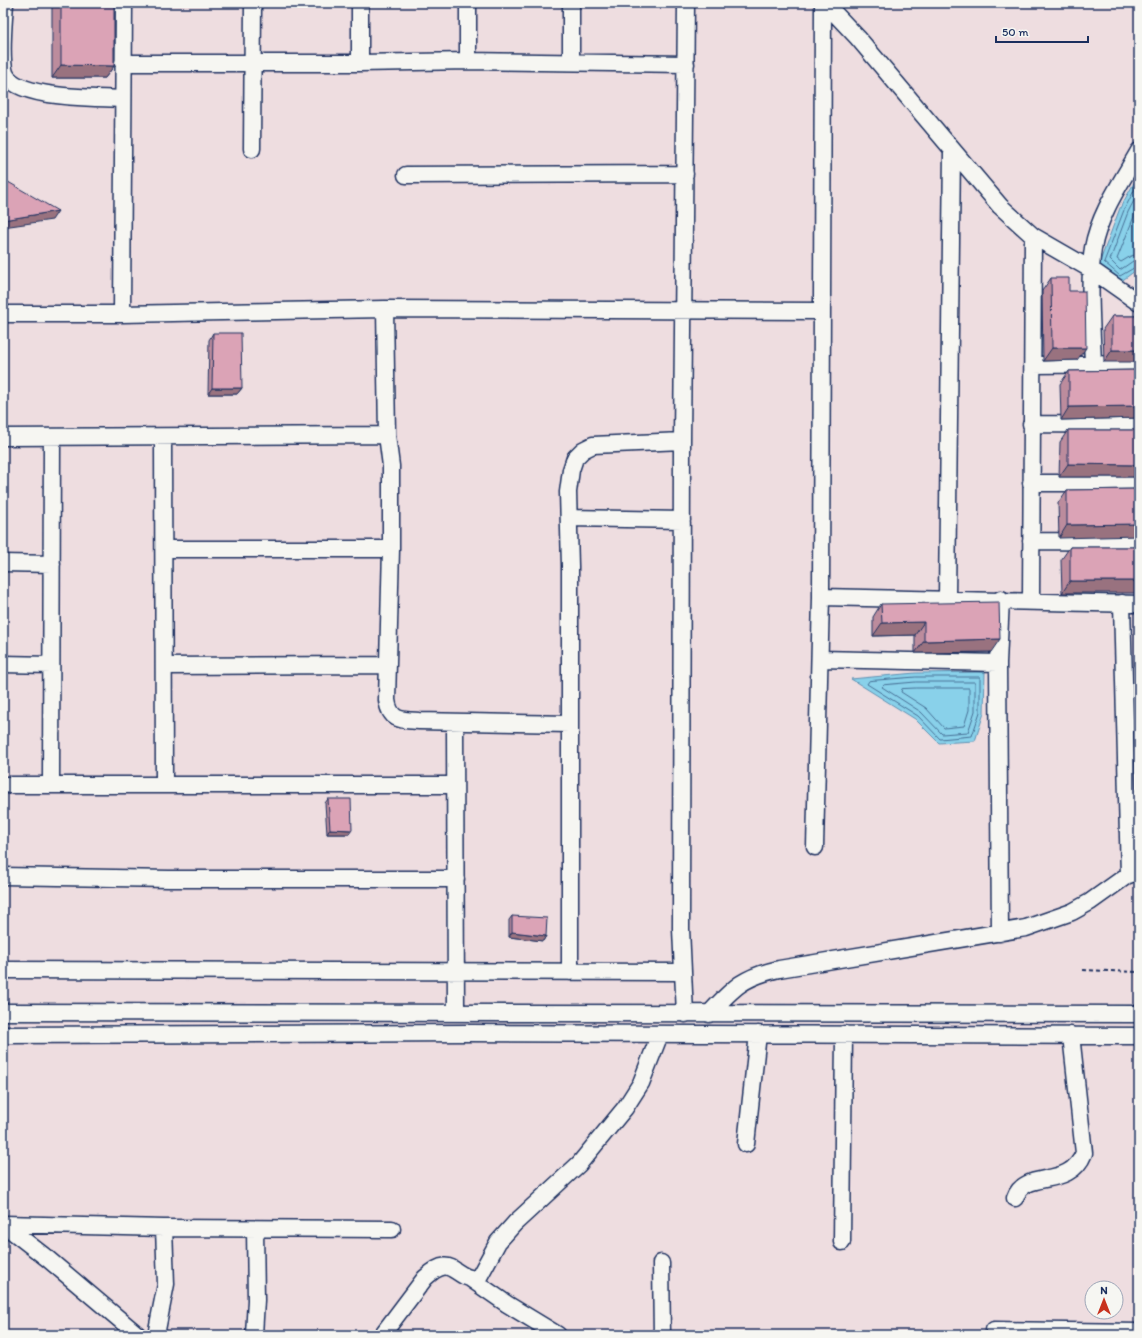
<svg xmlns="http://www.w3.org/2000/svg" width="1142" height="1338" font-family="Itim,sans-serif">
<rect width="100%" height="100%" fill="#eedde0"/>
<filter id="ink" filterUnits="userSpaceOnUse"><feTurbulence type="fractalNoise" baseFrequency=".025" numOctaves="2"/><feDisplacementMap in="SourceGraphic" scale="8" xChannelSelector="R" yChannelSelector="G"/><feConvolveMatrix kernelMatrix="1 2 1 2 8 2 1 2 1" color-interpolation-filters="sRGB"/></filter>
<g filter="url(#ink)">
<path fill="#89d1ea" stroke="#5d90b2" d="M 1139,174 L 1139,268 L 1120,282 L 1099,264 L 1120,208 Z
M 985,672 L 984,713 L 975,741 L 939,743 L 915,719 L 851,679 L 915,673 Z"/>
<g fill="none" stroke-linecap="round" stroke-linejoin="round">
<path stroke="#477096" stroke-width="1" d="M 1139,181 L 1124,210 L 1104,262 L 1120,276 L 1139,265
M 1139,191 L 1128,212 L 1110,260 L 1120,270 L 1133,261 L 1139,260
M 1139,204 L 1117,259 L 1121,262 L 1131,256 L 1139,254
M 916,677 L 980,677 L 980,712 L 972,736 L 940,739 L 918,716 L 867,684 L 869,681 Z
M 916,682 L 975,682 L 975,711 L 968,732 L 942,734 L 921,712 L 882,687 L 884,685 Z
M 916,688 L 969,688 L 969,710 L 964,726 L 944,728 L 926,708 L 901,692 L 902,689 Z"/>
<defs>
<path id="minor" d="M 5,3 C 4,21 0,57 5,73 C 16,100 97,97 123,99
M 360,3 L 360,63
M 468,3 L 468,61
M 571,3 L 571,62
M 825,3 L 858,38 L 1000,206 L 1033,236 L 1092,270 L 1139,303
M 123,63 L 360,63 L 468,61 L 686,64
M 252,149 L 253,3
M 406,175 L 685,174
M 385,309 L 387,435 L 391,466 L 391,549 L 387,700 C 390,721 401,720 419,721 L 569,724
M 3,314 L 122,314 L 385,309 L 822,311
M 122,314 L 124,3
M 1032,365 L 1139,364
M 1093,365 C 1092,329 1088,283 1093,248 C 1099,214 1122,181 1139,151
M 1031,424 L 1139,425
M 3,437 L 387,435
M 163,437 L 164,784
M 1031,483 L 1139,483
M 569,518 L 682,520
M 1031,541 L 1139,542
M 164,549 L 391,549
M 3,563 L 52,564
M 821,597 L 1139,604
M 947,599 L 952,150
M 1031,601 L 1033,236
M 1122,603 L 1129,875
M 820,659 L 998,663
M 3,664 L 51,665
M 165,666 L 388,665
M 455,722 L 456,1013
M 51,784 L 52,437
M 3,785 L 455,785
M 815,847 L 821,597 L 823,3
M 3,876 L 169,879 L 456,879
M 1000,933 L 998,663 L 1001,599
M 3,970 L 683,972
M 570,972 L 570,566 L 568,492 L 571,470 L 575,458 L 583,450 L 593,445 L 682,441
M 3,1012 L 1139,1014
M 685,1014 L 681,929 L 682,441 L 686,3
M 709,1014 C 734,987 743,977 779,969 L 1026,928 L 1072,912 L 1090,902 L 1139,867
M 3,1035 L 470,1033 L 1139,1036
M 746,1144 L 758,1034
M 1015,1198 C 1025,1168 1069,1191 1084,1153 L 1071,1035
M 3,1224 L 48,1259 L 138,1335
M 4,1224 L 164,1228 L 392,1229
M 842,1242 L 844,1034
M 661,1263 L 662,1335
M 471,1279 L 507,1304 L 558,1335
M 994,1330 L 1139,1332
M 156,1335 L 166,1284 L 164,1228
M 254,1335 L 256,1300 L 255,1229
M 382,1335 L 425,1278 C 453,1252 452,1278 476,1279 L 479,1277 L 498,1242 L 515,1223 L 579,1164 L 625,1108 L 641,1083 L 660,1034"/>
</defs>
<use href="#minor" stroke="#1b2f5e" stroke-width="19"/>
<path stroke="#1b2f5e" stroke-width="2" stroke-dasharray="4 3" stroke-linecap="butt" d="M 1083,970 L 1139,972"/>
<use href="#minor" stroke="#f6f6f2" stroke-width="16"/>
</g>
<path fill="#bc8c9d" stroke="#1b2f5e" d="M 55,3 L 114,3 L 114,66 L 105,78 L 52,78 L 52,7 Z
M 1051,278 L 1069,291 L 1077,360 L 1043,361 L 1042,291 Z
M 1112,316 L 1139,316 L 1104,362 L 1103,329 Z
M 213,333 L 242,388 L 237,394 L 208,394 L 209,340 Z
M 1139,370 L 1139,418 L 1061,420 L 1060,384 L 1069,371 Z
M 1068,430 L 1139,430 L 1139,473 L 1136,477 L 1059,477 L 1060,442 Z
M 1139,489 L 1059,538 L 1058,503 L 1067,490 Z
M 1070,547 L 1139,547 L 1062,593 L 1061,560 Z
M 881,604 L 991,652 L 915,653 L 915,635 L 873,636 L 873,617 Z
M 328,799 L 349,834 L 327,834 L 325,803 Z
M 512,916 L 546,936 L 543,941 L 509,937 L 509,920 Z"/>
<path fill="#99727f" stroke="#1b2f5e" d="M 61,65 L 114,66 L 105,78 L 52,78 Z
M 58,211 L 52,220 L 3,227 L 3,220 Z
M 1052,348 L 1086,348 L 1077,360 L 1043,361 Z
M 1112,350 L 1139,350 L 1139,362 L 1104,362 Z
M 212,388 L 242,388 L 237,394 L 208,394 Z
M 1139,406 L 1139,418 L 1061,420 L 1069,407 Z
M 1068,464 L 1139,465 L 1139,473 L 1136,477 L 1059,477 Z
M 1139,524 L 1139,536 L 1059,538 L 1067,525 Z
M 1070,581 L 1139,581 L 1139,593 L 1062,593 Z
M 924,622 L 915,635 L 873,636 L 882,623 Z
M 1000,639 L 991,652 L 915,653 L 924,641 Z
M 330,829 L 352,830 L 349,834 L 327,834 Z
M 512,932 L 546,936 L 543,941 L 509,937 Z"/>
<path fill="#dba3b6" stroke="#1b2f5e" d="M 61,3 L 114,3 L 114,66 L 61,65 Z
M 3,179 L 58,211 L 3,220 Z
M 1051,278 L 1069,278 L 1069,291 L 1085,291 L 1086,348 L 1052,348 Z
M 1112,316 L 1139,316 L 1139,350 L 1112,350 Z
M 213,333 L 241,333 L 242,388 L 212,388 Z
M 1139,370 L 1139,406 L 1069,407 L 1069,371 Z
M 1068,430 L 1139,430 L 1139,465 L 1068,464 Z
M 1139,489 L 1139,524 L 1067,525 L 1067,490 Z
M 1070,547 L 1139,547 L 1139,581 L 1070,581 Z
M 999,602 L 1000,639 L 924,641 L 924,622 L 882,623 L 881,604 Z
M 328,799 L 351,799 L 352,830 L 330,829 Z
M 512,916 L 547,918 L 546,936 L 512,932 Z"/>
</g>
<rect width="1142" height="1338" fill="none" stroke="#f6f6f2" stroke-width="16"/>
<rect x="8" y="8" width="1126" height="1322" fill="none" stroke="#1b2f5e" stroke-width="1.5" filter="url(#ink)"/>
<g transform="translate(1104 1300)"><circle r="19" fill="#f6f6f2" stroke="#9ea6b7"/>
<path d="M0-3L7 15L0 10L-7 15Z" fill="#c8321e"/>
<text y="-6" font-size="11" font-weight="bold" text-anchor="middle" fill="#1b2f5e">N</text>
</g>
<path d="M996 36v6h92v-6" fill="none" stroke="#1b2f5e" stroke-width="2"/>
<text x="1002" y="36" font-size="12" fill="#1b2f5e" stroke="#f6f6f2" stroke-width="3" paint-order="stroke">50 m</text>
</svg>
